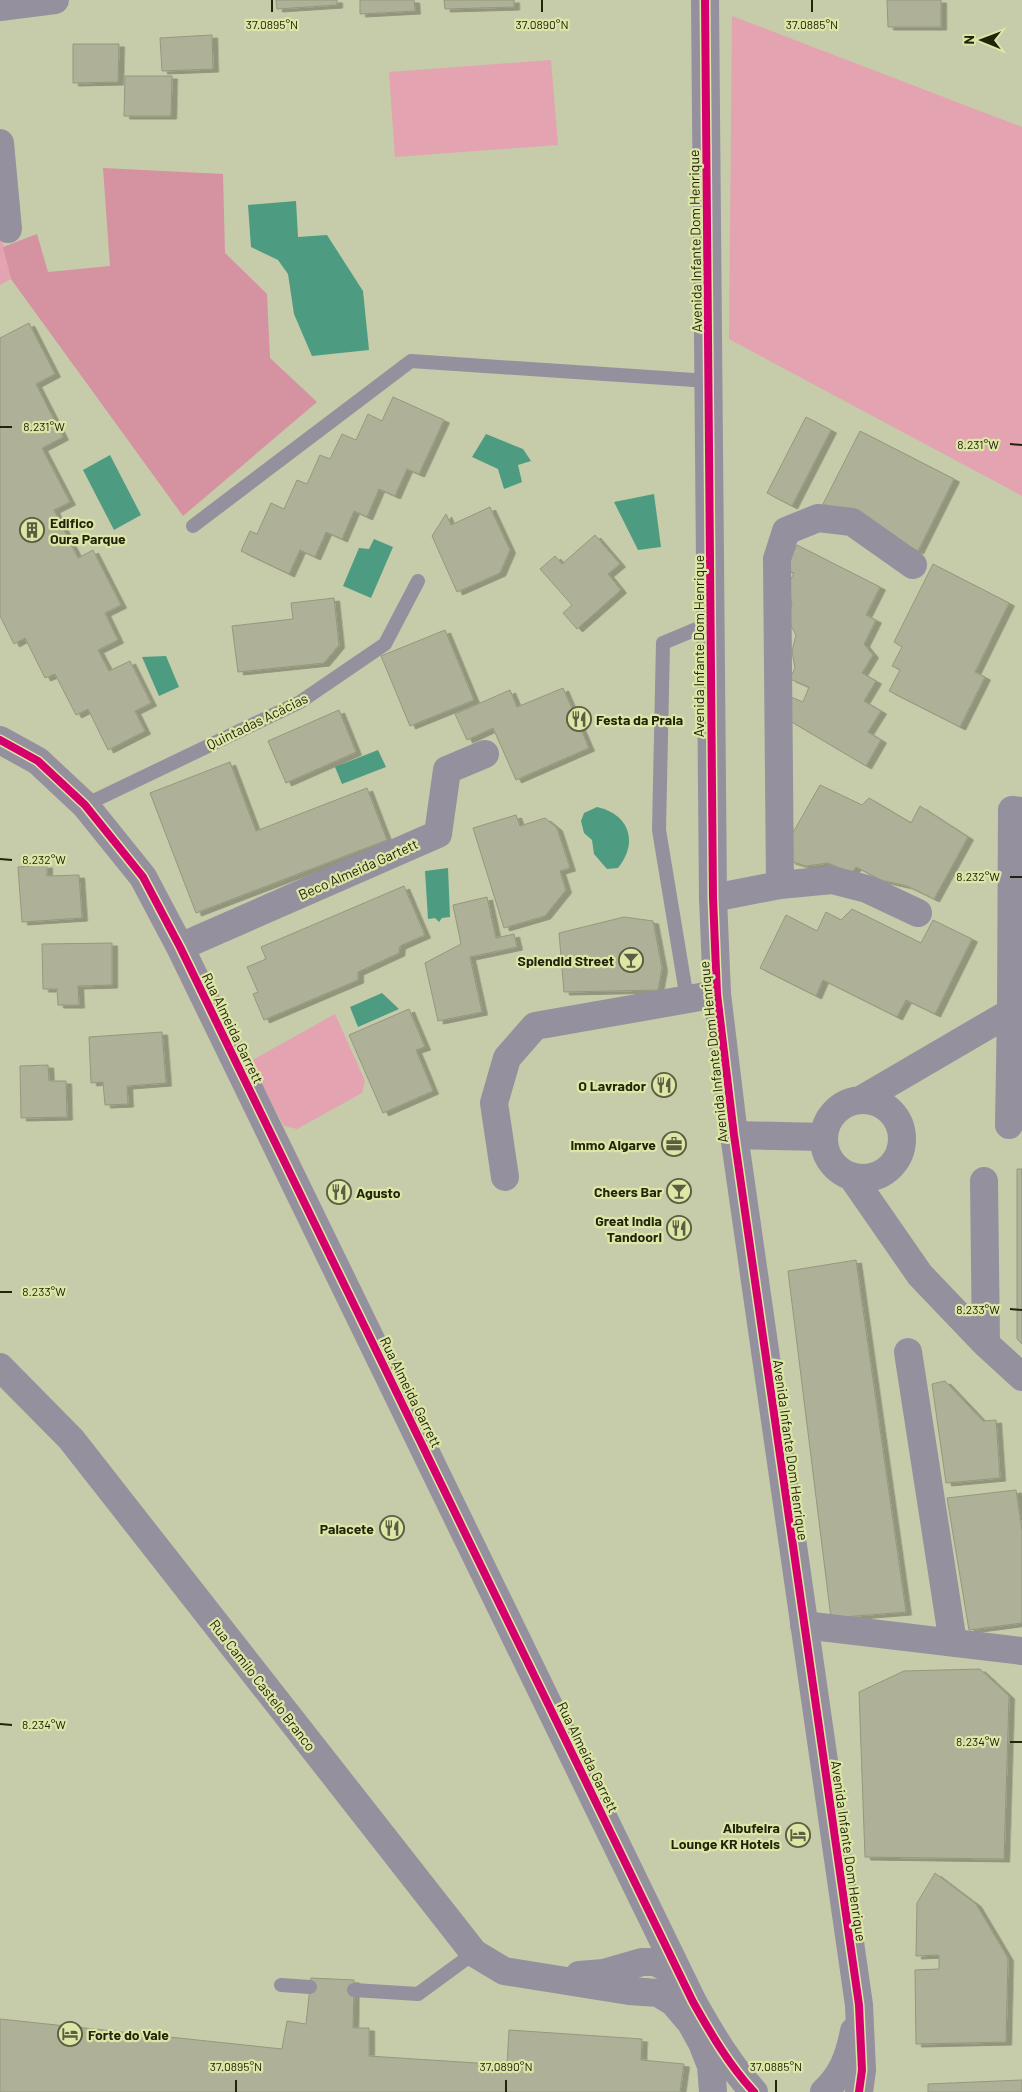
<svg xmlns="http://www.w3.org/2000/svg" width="1022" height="2092" font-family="Barlow,sans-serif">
<defs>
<filter id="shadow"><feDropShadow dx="5.5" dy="3" stdDeviation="0" flood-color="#0004"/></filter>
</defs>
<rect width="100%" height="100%" fill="#c6cba9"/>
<path fill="#e4a3b0" d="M 732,16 L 1022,127 L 1022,496 L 729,339 Z
M 551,60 L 558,145 L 395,157 L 389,72 Z
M 0,232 L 11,279 L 0,285 Z
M 335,1014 L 365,1081 L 362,1093 L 297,1129 L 284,1126 L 249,1062 Z"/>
<path fill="#d592a1" d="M 103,168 L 223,174 L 225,253 L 267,294 L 270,358 L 317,402 L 183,516 L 11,279 L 3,247 L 37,234 L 48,272 L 110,266 Z"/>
<path fill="#4d9c82" d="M 296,201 L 298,237 L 327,235 L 363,291 L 369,350 L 312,356 L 294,314 L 288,274 L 278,260 L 251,247 L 248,205 Z
M 486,434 L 523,449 L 531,461 L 518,465 L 522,482 L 504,489 L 498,469 L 472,457 Z
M 110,455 L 141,515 L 114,530 L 83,470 Z
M 654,494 L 661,547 L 638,550 L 614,502 Z
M 374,539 L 393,547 L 371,598 L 343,586 L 359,548 L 369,549 Z
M 166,656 L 179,687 L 159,696 L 142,657 Z
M 378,750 L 386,767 L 342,784 L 335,767 Z
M 597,807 C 629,814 639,842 618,868 L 607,869 L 594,854 L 592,840 L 584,833 L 581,821 L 584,813 Z
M 448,868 L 450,917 L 442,918 L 439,922 L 435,918 L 428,919 L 425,871 Z
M 382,993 L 399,1009 L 358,1027 L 350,1007 Z"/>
<path fill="#aeb197" stroke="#94987e" filter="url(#shadow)" d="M 276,0 L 337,0 L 337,5 L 277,9 Z
M 360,0 L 414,0 L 415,11 L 360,14 Z
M 444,0 L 514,0 L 514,7 L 445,9 Z
M 887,0 L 941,0 L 941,27 L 888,27 Z
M 212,35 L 213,69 L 162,71 L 160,38 Z
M 73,44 L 119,44 L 118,82 L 73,83 Z
M 125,76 L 172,76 L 171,116 L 124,116 Z
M 29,323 L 55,374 L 36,384 L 63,437 L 42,448 L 70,502 L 54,510 L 78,558 L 93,550 L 121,605 L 105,613 L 118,640 L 98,650 L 109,671 L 130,661 L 151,703 L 135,711 L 145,731 L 108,750 L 88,709 L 76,715 L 55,674 L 45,678 L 25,638 L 14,644 L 0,616 L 0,338 Z
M 393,397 L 444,420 L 419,474 L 407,469 L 395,496 L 379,489 L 367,517 L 354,511 L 342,539 L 326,532 L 315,557 L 300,550 L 289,574 L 241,551 L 250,531 L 257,534 L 271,503 L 284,509 L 297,480 L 307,484 L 320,455 L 330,459 L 342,434 L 356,440 L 368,414 L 382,421 Z
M 806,417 L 831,430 L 792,506 L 767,493 Z
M 860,431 L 954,479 L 918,551 L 823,504 Z
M 490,507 L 510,550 L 500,573 L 457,592 L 432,536 L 446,514 L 451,525 Z
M 595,535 L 620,564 L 608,574 L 621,590 L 577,629 L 563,613 L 572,605 L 540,569 L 555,556 L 562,564 Z
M 797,545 L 880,587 L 866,615 L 876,620 L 864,644 L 873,655 L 862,673 L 876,681 L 864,701 L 881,711 L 868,732 L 881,740 L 866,766 L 790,721 L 791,697 L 803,702 L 809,687 L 790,679 L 795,668 L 792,651 L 796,635 L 787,618 L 792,605 L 788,585 L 794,573 L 785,569 Z
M 933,564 L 1009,603 L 975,672 L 985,677 L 960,727 L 889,691 L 900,670 L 892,666 L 902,647 L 894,642 Z
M 334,598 L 339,645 L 324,663 L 238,672 L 232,626 L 293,619 L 291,603 Z
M 445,630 L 474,700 L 410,726 L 381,656 Z
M 563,688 L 589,748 L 516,780 L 493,728 L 467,740 L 455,714 L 510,690 L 517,707 Z
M 339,710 L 356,752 L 286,783 L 268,741 Z
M 230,762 L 256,831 L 367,788 L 387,840 L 196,913 L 150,793 Z
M 820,785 L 862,805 L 869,798 L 911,823 L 920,806 L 968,837 L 934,899 L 907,886 L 881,880 L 856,867 L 851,873 L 828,863 L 806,866 L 790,861 L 787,843 Z
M 516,815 L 520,826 L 545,818 L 557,828 L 570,868 L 560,871 L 566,890 L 545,916 L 504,928 L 473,828 Z
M 47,865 L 47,876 L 79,875 L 82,918 L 22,922 L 18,867 Z
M 404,886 L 425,935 L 400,946 L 399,953 L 358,972 L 358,980 L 264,1020 L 253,994 L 258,992 L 247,967 L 266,959 L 261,947 Z
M 487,897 L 496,938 L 514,934 L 517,947 L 470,957 L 482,1012 L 438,1021 L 425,963 L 461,944 L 453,905 Z
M 852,909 L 921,943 L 933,920 L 972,939 L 935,1014 L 906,1000 L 897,1017 L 823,980 L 816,996 L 760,968 L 786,915 L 817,931 L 826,912 L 841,920 Z
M 624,917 L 653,921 L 662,968 L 658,990 L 564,992 L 559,933 Z
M 112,943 L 112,985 L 78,986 L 79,1005 L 58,1005 L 57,989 L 43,989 L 42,944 Z
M 409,1009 L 425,1047 L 416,1050 L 433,1091 L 383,1113 L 349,1035 Z
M 162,1032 L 166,1083 L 127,1086 L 128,1104 L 105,1105 L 103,1082 L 91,1083 L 89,1037 Z
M 48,1065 L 49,1081 L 66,1081 L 67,1117 L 21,1118 L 20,1066 Z
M 1017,1169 L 1022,1169 L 1022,1344 L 1017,1339 Z
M 856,1260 L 906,1612 L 831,1618 L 788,1271 Z
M 945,1381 L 983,1421 L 996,1420 L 1000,1478 L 946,1483 L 932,1384 Z
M 1016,1490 L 1022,1530 L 1022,1623 L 969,1630 L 947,1498 Z
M 980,1669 L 1009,1696 L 1004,1859 L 865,1857 L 859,1692 L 904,1671 Z
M 935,1873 L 976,1904 L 1008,1958 L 1006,2042 L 916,2044 L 915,1970 L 939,1969 L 939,1955 L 916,1956 L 917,1903 Z
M 311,1978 L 354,1980 L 353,2028 L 369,2028 L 369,2056 L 507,2065 L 509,2030 L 642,2039 L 641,2060 L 684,2064 L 680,2092 L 0,2092 L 0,2019 L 282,2049 L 287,2021 L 306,2024 Z
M 1022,2080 L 1022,2092 L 928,2092 L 928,2084 Z"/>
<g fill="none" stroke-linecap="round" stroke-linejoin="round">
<path stroke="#94909e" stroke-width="14" d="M 193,526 L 411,361 L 709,381
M 85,805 L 300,702 L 385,644 L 418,581
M 687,999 L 659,830 L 663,643 L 711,623
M 281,1985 L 310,1987
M 354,1990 L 418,1994 L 474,1953"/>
<path stroke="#94909e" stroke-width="28" d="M 0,7 L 55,0
M 0,143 L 8,229
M 0,740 L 38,761 L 85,805 L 143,877 L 180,947 L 693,2002 C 711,2034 729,2065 754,2092
M 780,885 L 777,559 L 786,531 L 818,518 L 852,522 L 913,565
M 713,898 L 780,885 L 832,880 L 867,889 L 918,913
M 180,947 L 438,834 L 447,770 L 485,754
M 862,1099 L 1011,1012 L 1012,810 L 1022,811
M824 1139a39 39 0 1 1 78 0a39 39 0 1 1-78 0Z
M 1009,1125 L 1011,1012
M 734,1135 L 824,1137
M 505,1177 L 494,1103 L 507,1058 L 535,1026 L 717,994
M 852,1177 L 920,1275 L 986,1344 L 1022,1377
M 984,1181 L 986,1344
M 908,1352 L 953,1643
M 0,1367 L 71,1439 L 474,1953 L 504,1971 L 629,1991 L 658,1993 L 673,2002 L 691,2023 L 702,2043 L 711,2066 L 713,2092
M 804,1625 L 1022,1651
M 579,1975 L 604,1973 L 642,1962 L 655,1962 L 679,1974"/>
<path stroke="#94909e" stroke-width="28" d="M 705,0 L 713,898 L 717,994 L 734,1135 L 859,2005 L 862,2070 L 859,2092
M 824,2092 C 843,2074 849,2056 854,2031"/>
<defs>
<path id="cycleway" d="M 705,0 L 713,898 L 717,994 L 734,1135 L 859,2005 L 862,2070 L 859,2092
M 0,740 L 38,761 L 85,805 L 143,877 L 180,947 L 693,2002 C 711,2034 729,2065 754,2092"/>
</defs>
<use href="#cycleway" stroke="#dde6a7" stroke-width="11"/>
<use href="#cycleway" stroke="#d6006c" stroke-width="8"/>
</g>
<path fill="none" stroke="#21240b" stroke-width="2" d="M 272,12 L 272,0M 542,12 L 542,0M 812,12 L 812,0M 0,427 L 12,427M 1010,444 L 1022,445M 0,859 L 12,860M 1010,877 L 1022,877M 0,1292 L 12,1292M 1010,1309 L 1022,1310M 0,1724 L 12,1725M 1010,1742 L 1022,1742M 236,2092 L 236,2080M 506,2092 L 506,2080M 776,2092 L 776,2080"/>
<defs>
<symbol id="building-ring" viewBox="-11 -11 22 22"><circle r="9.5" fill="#dde6a7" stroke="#5b5e42" stroke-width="1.5"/><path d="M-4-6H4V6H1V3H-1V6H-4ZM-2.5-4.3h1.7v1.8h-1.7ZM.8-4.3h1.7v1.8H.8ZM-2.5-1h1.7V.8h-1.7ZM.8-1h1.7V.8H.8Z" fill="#5b5e42"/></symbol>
<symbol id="restaurant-ring" viewBox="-11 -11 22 22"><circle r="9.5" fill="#dde6a7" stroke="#5b5e42" stroke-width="1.5"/><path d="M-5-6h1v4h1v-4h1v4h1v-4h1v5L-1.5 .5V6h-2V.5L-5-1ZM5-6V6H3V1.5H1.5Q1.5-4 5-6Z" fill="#5b5e42"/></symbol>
<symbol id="bar-ring" viewBox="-11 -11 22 22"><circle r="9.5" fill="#dde6a7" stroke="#5b5e42" stroke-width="1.5"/><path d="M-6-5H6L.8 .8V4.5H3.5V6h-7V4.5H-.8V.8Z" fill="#5b5e42"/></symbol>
<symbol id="office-ring" viewBox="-11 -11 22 22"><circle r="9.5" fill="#dde6a7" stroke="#5b5e42" stroke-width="1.5"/><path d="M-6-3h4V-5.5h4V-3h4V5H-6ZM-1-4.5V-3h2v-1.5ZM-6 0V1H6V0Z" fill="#5b5e42"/></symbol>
<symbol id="hotel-ring" viewBox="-11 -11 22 22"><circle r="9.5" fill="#dde6a7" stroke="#5b5e42" stroke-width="1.5"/><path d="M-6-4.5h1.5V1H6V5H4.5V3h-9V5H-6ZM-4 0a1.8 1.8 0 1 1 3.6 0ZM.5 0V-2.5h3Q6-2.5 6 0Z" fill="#5b5e42"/></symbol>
</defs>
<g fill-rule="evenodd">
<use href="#building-ring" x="18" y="516" width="28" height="28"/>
<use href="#restaurant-ring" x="565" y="705" width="28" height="28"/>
<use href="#bar-ring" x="617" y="946" width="28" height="28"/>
<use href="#restaurant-ring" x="650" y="1071" width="28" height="28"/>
<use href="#office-ring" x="660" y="1130" width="28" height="28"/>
<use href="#bar-ring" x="665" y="1177" width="28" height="28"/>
<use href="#restaurant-ring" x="325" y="1178" width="28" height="28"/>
<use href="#restaurant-ring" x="665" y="1214" width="28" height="28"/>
<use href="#restaurant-ring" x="378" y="1514" width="28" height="28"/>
<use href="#hotel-ring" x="784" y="1821" width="28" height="28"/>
<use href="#hotel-ring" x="56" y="2020" width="28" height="28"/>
</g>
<g text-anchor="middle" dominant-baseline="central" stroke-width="4.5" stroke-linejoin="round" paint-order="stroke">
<g font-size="14" fill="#21240b" stroke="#dde6a7">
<text transform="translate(695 241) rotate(-91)">Avenida Infante Dom Henrique</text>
<text transform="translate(698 646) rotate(-90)">Avenida Infante Dom Henrique</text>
<text transform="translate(257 721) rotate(-26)">Quintadas Acácias</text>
<text transform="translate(358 869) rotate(-24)">Beco Almeida Gartett</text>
<text transform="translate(233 1028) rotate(64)">Rua Almeida Garrett</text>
<text transform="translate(713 1052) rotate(-96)">Avenida Infante Dom Henrique</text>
<text transform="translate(411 1392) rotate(64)">Rua Almeida Garrett</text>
<text transform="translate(791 1450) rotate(82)">Avenida Infante Dom Henrique</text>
<text transform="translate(263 1685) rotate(52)">Rua Camilo Castelo Branco</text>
<text transform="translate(588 1757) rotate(64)">Rua Almeida Garrett</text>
<text transform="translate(849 1851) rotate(82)">Avenida Infante Dom Henrique</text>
</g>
<g font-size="14" font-weight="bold" fill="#21240b" stroke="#dde6a7" text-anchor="end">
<text x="50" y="522" text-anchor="start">Edifico<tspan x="50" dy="16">Oura Parque</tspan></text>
<text x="596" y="719" text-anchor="start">Festa da Praia</text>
<text x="614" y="960">Splendid Street</text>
<text x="646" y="1085">O Lavrador</text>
<text x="656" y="1144">Immo Algarve</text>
<text x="662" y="1191">Cheers Bar</text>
<text x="356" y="1192" text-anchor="start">Agusto</text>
<text x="662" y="1220">Great India<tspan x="662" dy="16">Tandoori</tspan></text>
<text x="374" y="1528">Palacete</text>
<text x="780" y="1827">Albufeira<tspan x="780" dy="16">Lounge KR Hotels</tspan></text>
<text x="88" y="2034" text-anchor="start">Forte do Vale</text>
</g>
</g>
<g font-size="12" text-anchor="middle" fill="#21240b" stroke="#dde6a7" stroke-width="4.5" stroke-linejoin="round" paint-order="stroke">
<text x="272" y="29">37.0895°N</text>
<text x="542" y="29">37.0890°N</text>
<text x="812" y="29">37.0885°N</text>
<text x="44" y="431">8.231°W</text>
<text x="978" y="449">8.231°W</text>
<text x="44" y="864">8.232°W</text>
<text x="978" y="881">8.232°W</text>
<text x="44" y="1296">8.233°W</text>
<text x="978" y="1314">8.233°W</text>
<text x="44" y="1729">8.234°W</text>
<text x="978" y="1746">8.234°W</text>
<text x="236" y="2071">37.0895°N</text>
<text x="506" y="2071">37.0890°N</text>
<text x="776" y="2071">37.0885°N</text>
</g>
<g transform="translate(982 40) rotate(271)" stroke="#dde6a7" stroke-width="4" paint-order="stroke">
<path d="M0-4L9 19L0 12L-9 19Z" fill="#21240b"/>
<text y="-8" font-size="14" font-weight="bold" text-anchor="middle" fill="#21240b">N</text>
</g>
</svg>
